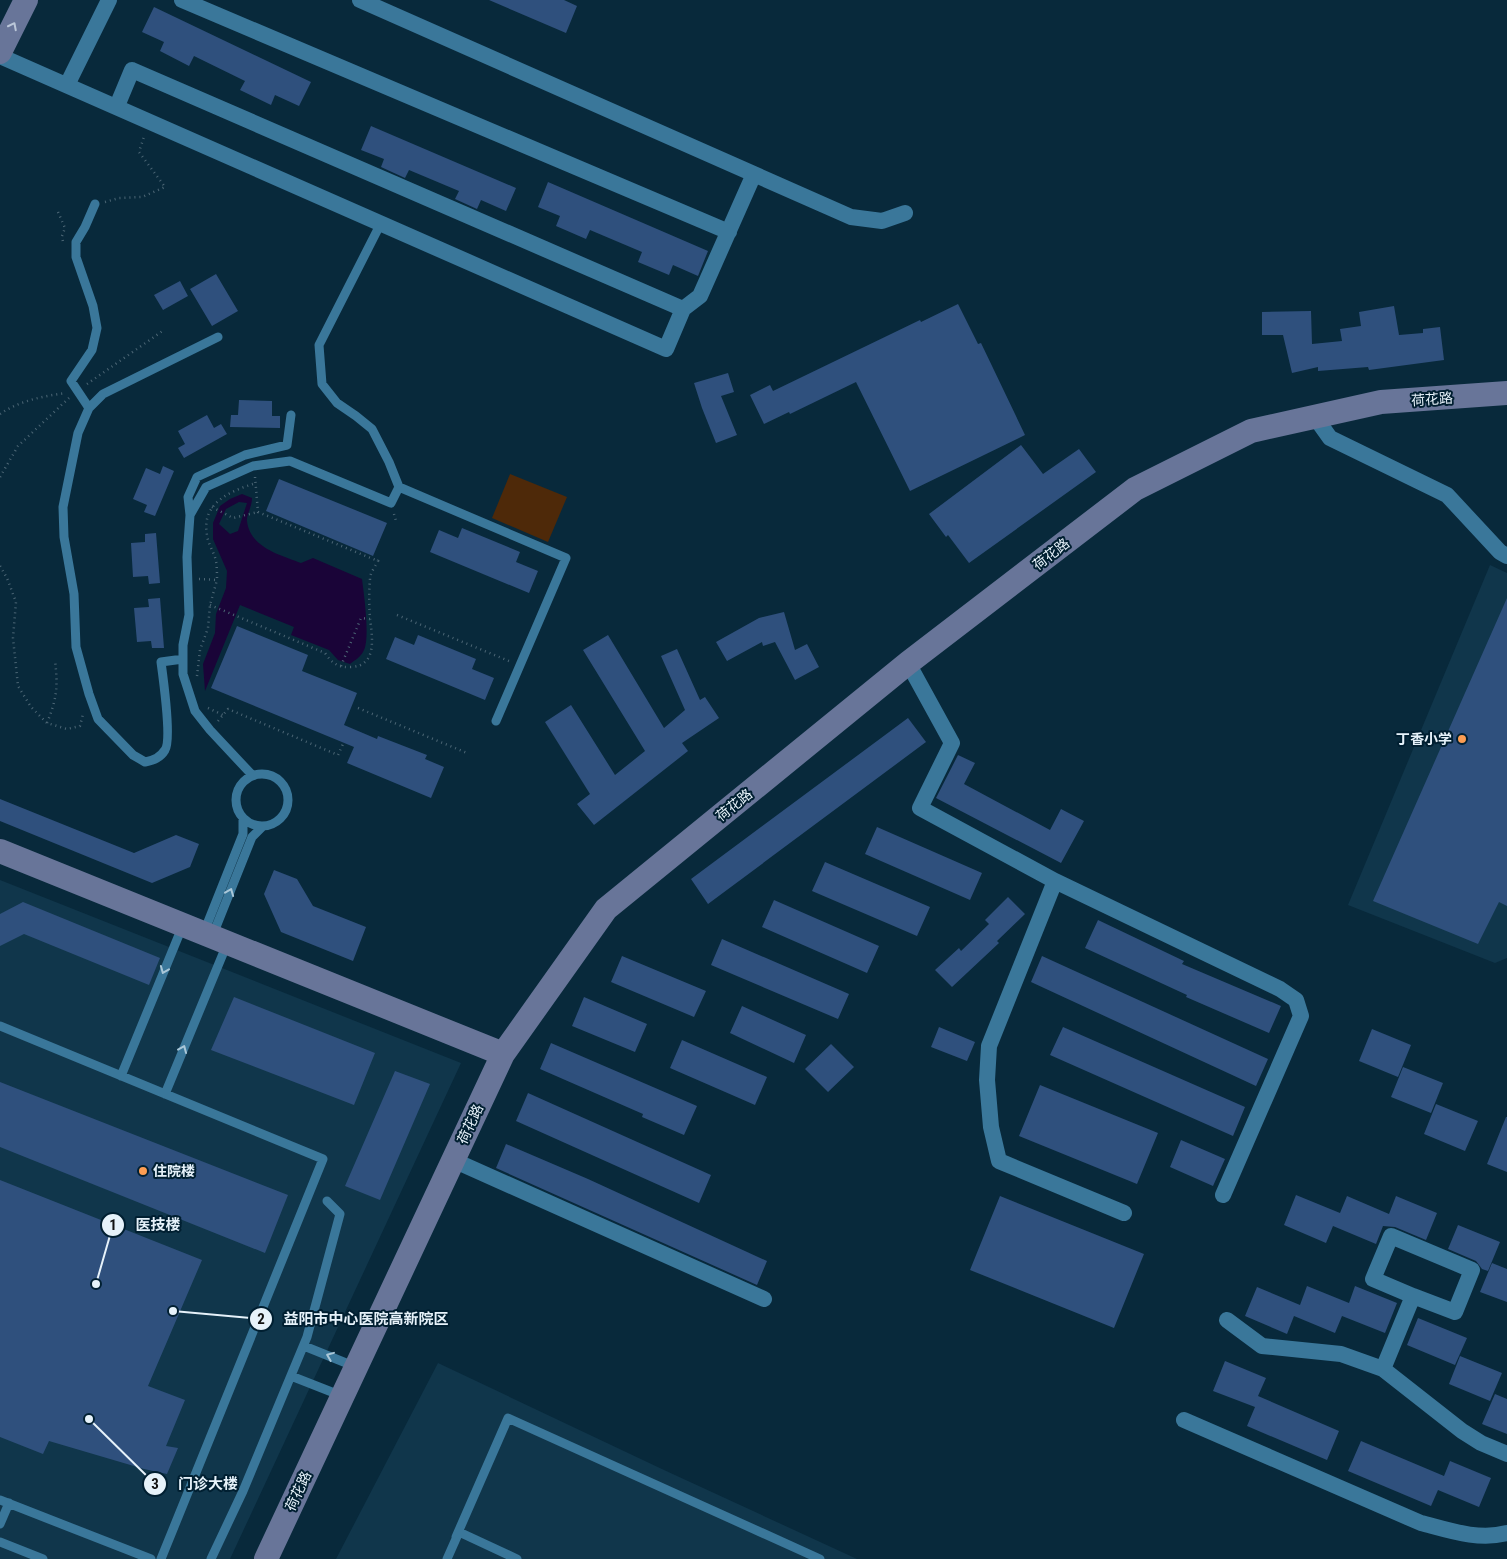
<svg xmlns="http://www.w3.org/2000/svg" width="1507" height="1559" font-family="'Roboto Condensed','Noto Sans SC',sans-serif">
<rect width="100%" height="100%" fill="#08293b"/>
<path fill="#10364b" d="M 1490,565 L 1507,573 L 1507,958 L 1495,963 L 1348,905 Z
M 0,880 L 461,1063 L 230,1559 L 0,1559 Z
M 438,1363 L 664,1470 L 857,1559 L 336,1559 Z"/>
<path fill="#4e2909" d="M 510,474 L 567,497 L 548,542 L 492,518 Z"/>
<path fill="#1a0438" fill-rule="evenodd" d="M 242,494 L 252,498 C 252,507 246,516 247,521 C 250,548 281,555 301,563 L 313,558 L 362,579 C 364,595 370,637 364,650 C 361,657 355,660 350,664 L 338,660 L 329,650 L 291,635 L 294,627 L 240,605 L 205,691 L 203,664 L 215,633 L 216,614 L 226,588 L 227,571 L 213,539 L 213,523 L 220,506 L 230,499 ZM 239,502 L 247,503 L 238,531 L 230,534 L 219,524 L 226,509 Z"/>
<path fill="#2f507d" d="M 489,0 L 564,0 L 577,6 L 566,33 Z
M 154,7 L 311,82 L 299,106 L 275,95 L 271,105 L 240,90 L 245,81 L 194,56 L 189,66 L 160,51 L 164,42 L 142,32 Z
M 371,126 L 516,188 L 506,211 L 481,200 L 477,209 L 455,199 L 459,191 L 409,170 L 405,178 L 381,167 L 384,159 L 361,150 Z
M 548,182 L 708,251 L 698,276 L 673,265 L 669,275 L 638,262 L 642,252 L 590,230 L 586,239 L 556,226 L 560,216 L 538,207 Z
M 216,274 L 238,311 L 212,326 L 190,289 Z
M 180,281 L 188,296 L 163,310 L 154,295 Z
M 958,304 L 978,344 L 981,343 L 1025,435 L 910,491 L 856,382 L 790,414 L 789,412 L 764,424 L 750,395 L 770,385 L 773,391 L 920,320 L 921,322 Z
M 1394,306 L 1399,335 L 1423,333 L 1423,329 L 1440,327 L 1444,360 L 1369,370 L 1368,367 L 1318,371 L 1318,367 L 1292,373 L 1283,335 L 1262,335 L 1262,312 L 1311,311 L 1312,344 L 1342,341 L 1340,329 L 1361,326 L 1359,312 Z
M 728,373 L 734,392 L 721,396 L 737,435 L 716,443 L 702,408 L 694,383 Z
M 239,400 L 272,401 L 272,416 L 280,416 L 280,428 L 230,427 L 231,415 L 238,415 Z
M 207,415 L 214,428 L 221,424 L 227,434 L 184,458 L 178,448 L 185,444 L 178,431 Z
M 1021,445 L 1043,474 L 1079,449 L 1096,472 L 969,563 L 948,535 L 946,537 L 929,514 Z
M 163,466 L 174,471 L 155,516 L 144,512 L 147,505 L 133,499 L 146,468 L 160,474 Z
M 279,479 L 387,523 L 373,556 L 266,511 Z
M 462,528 L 520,552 L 516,562 L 538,571 L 529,593 L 430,552 L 439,530 L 458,538 Z
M 156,533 L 160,583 L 149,584 L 148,576 L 133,577 L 131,543 L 145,542 L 145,534 Z
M 160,598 L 164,648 L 152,648 L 151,641 L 137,642 L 134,608 L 149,607 L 148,599 Z
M 1507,598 L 1507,906 L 1499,902 L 1478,944 L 1373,901 Z
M 784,612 L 795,650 L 807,644 L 819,667 L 795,680 L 775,642 L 763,646 L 762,642 L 727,661 L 716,642 L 759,618 Z
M 237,626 L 308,655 L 302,671 L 357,693 L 344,725 L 377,739 L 378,736 L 427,755 L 425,759 L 444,767 L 431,798 L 347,763 L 354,747 L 211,688 Z
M 418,635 L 476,659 L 472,669 L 494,678 L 485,700 L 386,659 L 395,637 L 414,645 Z
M 608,635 L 664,728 L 685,710 L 661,656 L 677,649 L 700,700 L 705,697 L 719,718 L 682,743 L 688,751 L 594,825 L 577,804 L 590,794 L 545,722 L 571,705 L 615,775 L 645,751 L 583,650 Z
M 908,718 L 926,742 L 708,904 L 691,879 Z
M 958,755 L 975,763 L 964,784 L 1050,830 L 1061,809 L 1084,821 L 1061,863 L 936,798 Z
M 0,799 L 134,853 L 176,835 L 199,844 L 190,867 L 152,883 L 0,821 Z
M 877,827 L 982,873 L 970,900 L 865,854 Z
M 825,862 L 930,907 L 917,936 L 812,891 Z
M 274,870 L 297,879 L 313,906 L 366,927 L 353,961 L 281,932 L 264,894 Z
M 1008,897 L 1025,914 L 997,941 L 999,943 L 952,987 L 935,970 L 959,948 L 961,951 L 989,924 L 985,920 Z
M 774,900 L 879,946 L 867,973 L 762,927 Z
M 23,902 L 160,958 L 149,985 L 24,934 L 0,946 L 0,914 Z
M 1098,920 L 1184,961 L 1182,964 L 1281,1006 L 1269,1033 L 1186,997 L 1187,995 L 1085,948 Z
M 722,939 L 849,994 L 838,1019 L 711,965 Z
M 622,956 L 706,991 L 694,1017 L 611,982 Z
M 1042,956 L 1268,1059 L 1256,1086 L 1031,982 Z
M 234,997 L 375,1053 L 354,1105 L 211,1050 Z
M 584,997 L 647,1024 L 635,1052 L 572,1026 Z
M 742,1006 L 806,1035 L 794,1063 L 730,1033 Z
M 939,1027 L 975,1042 L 967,1061 L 931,1047 Z
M 1063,1027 L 1245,1107 L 1233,1136 L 1050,1055 Z
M 1372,1029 L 1411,1045 L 1398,1077 L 1359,1061 Z
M 682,1040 L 767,1077 L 755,1105 L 670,1068 Z
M 551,1043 L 697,1106 L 684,1135 L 642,1117 L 643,1114 L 540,1069 Z
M 831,1044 L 854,1067 L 828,1092 L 805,1069 Z
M 1403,1067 L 1443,1083 L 1431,1113 L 1391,1097 Z
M 395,1071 L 430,1084 L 380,1200 L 345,1186 Z
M 0,1082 L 288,1195 L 265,1253 L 0,1147 Z
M 1040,1085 L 1158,1133 L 1137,1184 L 1019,1136 Z
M 528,1093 L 711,1175 L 699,1203 L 516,1121 Z
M 1436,1104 L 1478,1121 L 1465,1151 L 1424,1134 Z
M 1506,1117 L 1507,1117 L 1507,1172 L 1487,1164 Z
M 1181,1140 L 1225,1159 L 1213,1186 L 1170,1167 Z
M 506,1144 L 588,1179 L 767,1261 L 757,1285 L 496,1168 Z
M 0,1180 L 202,1260 L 148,1386 L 185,1400 L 166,1446 L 178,1448 L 167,1474 L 144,1469 L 49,1441 L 43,1454 L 0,1437 Z
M 1296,1195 L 1340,1213 L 1347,1196 L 1389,1214 L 1396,1196 L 1437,1213 L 1426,1240 L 1395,1227 L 1383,1226 L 1376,1244 L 1333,1226 L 1326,1243 L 1284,1225 Z
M 1000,1196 L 1144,1254 L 1114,1328 L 970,1270 Z
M 1458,1225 L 1500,1242 L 1488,1271 L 1482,1269 L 1476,1261 L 1448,1249 Z
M 1492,1263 L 1507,1269 L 1507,1302 L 1480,1292 Z
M 1307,1286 L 1349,1303 L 1355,1286 L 1397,1303 L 1385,1333 L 1342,1316 L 1335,1333 L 1294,1316 L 1287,1334 L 1245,1316 L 1257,1287 L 1300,1305 Z
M 1418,1318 L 1467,1338 L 1455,1365 L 1407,1345 Z
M 1460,1356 L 1502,1373 L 1490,1401 L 1449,1384 Z
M 1225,1361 L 1266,1378 L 1258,1396 L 1339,1431 L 1327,1460 L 1247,1426 L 1255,1407 L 1213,1391 Z
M 1495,1394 L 1507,1399 L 1507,1434 L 1482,1424 Z
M 1361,1441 L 1444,1476 L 1450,1461 L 1491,1478 L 1479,1507 L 1438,1490 L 1431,1506 L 1348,1471 Z"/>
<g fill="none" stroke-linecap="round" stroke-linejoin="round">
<path stroke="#4c6675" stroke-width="2.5" stroke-dasharray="1 4" stroke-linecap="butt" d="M 105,202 L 119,198 L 142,197 L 165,187 L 139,152 L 144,137
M 58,212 L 65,228 L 62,236 L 63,242
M 87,384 L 164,330
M 0,414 C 19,401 43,396 66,393
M 0,477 L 18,446 L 69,398
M 255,477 L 258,512 L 378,561 L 380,558
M 212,507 L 233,518 L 258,512
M 394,514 L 396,521
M 0,566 L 7,578 L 16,602 L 13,638 L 18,686 L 31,707 L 47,723 L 67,729 L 80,726 L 83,714
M 199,579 L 217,580 C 217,574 217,567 216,561 C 214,552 208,544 207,535 C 201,502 231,491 256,483
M 210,605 L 325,653 C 332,663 338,668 351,667 C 378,666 372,636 370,618 C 369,605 369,591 370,579 C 370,573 375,567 378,561
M 397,615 L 509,661
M 341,666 L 361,618 L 370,619
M 197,676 L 200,650 L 208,628 L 210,605 L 217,580
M 208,708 L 223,715
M 358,708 L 467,753
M 218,721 L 228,709 L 338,755 L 343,744
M 47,723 C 57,698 58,687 55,660"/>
<path stroke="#3a779a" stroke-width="9" d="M 381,223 L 319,345 L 322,384 L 337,403 L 356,416 L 372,429 L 389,462 L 399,487
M 89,408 L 71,381 L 92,350 L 97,328 L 93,306 L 76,257 L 76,242 L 85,227 L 95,204
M 190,515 L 206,487 L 253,466 L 290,461 L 391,503 L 399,487 L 566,558 L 496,721
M 183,659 L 161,662 C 163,677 172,740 165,750 C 160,758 154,760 145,762 L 133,755 L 98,719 L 89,694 L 76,647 L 74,594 L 64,537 L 63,507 L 78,433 L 89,408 L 103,394 L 218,337
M236 800a26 26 0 1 1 52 0a26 26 0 1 1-52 0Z
M 253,776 L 210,730 L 195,711 L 183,674 L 183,645 L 189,615 L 187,557 L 190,515 L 188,497 L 197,477 L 245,455 L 287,445 L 291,415
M 204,932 L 243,834 L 243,818
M 212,937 L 252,837 L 263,826
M 0,1026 L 323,1159 L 161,1559
M 121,1076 L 183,925
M 165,1094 L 227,944
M 304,1346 L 356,1367
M 291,1376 L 342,1396
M 0,1500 L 151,1559
M 0,1524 L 9,1503
M 456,1537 L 508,1418 L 820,1559
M 0,1542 L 43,1559
M 211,1559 L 243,1491 L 307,1337 L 340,1214 L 327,1201
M 447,1559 L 459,1532 L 517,1559"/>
<path stroke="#3a779a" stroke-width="16" d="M 182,0 L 729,232
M 360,0 L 851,217 L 882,221 L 905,213
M 0,56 L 666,349 L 683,309 L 700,296 L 754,174
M 67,85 L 109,0
M 117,106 L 132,70 L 683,309
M 1315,417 L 1330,438 L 1447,495 L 1500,552 L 1507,556
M 908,663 L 952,743 L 920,808 L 1055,881 L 989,1046 L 987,1080 L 991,1127 L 999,1161 L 1124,1213
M 1055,881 L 1280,989 L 1296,1000 L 1301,1016 L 1223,1195
M 453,1160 L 764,1299
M 1227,1320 L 1262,1346 L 1341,1354 L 1383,1369 L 1462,1431 L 1481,1443 L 1507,1454
M 1383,1369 L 1413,1296 L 1455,1312 L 1472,1270 L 1391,1236 L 1373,1279 L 1413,1296
M 1184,1420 L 1421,1523 C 1448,1530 1479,1541 1507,1533"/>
<path stroke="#687599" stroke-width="24" d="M 0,52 L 26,0
M 0,851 L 503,1054
M 266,1559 L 503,1054 L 606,909 L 908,663 L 1135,489 L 1251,431 L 1381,402 L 1507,393"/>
</g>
<defs><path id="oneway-chevron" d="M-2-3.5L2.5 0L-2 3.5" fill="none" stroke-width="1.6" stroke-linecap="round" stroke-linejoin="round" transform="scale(1.25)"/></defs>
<use stroke="#bac6d8" href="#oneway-chevron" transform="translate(13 26) rotate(-63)"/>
<g stroke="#aac7d8">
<use href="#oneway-chevron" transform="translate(230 892) rotate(-68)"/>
<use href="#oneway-chevron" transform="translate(164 970) rotate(112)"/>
<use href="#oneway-chevron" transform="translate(183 1049) rotate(-67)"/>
<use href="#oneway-chevron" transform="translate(330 1356) rotate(-158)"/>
</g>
<g fill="#fc9d53" stroke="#001f31" stroke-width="2">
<circle cx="1462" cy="739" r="5"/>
<circle cx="143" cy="1171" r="5"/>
</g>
<g text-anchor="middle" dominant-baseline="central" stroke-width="4" stroke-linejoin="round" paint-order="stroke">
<g font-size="14" fill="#e6f2fa" stroke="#001f31">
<text transform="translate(1432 399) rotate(-4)">荷花路</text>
<text transform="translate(1051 554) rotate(-38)">荷花路</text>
<text transform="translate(734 805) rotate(-39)">荷花路</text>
<text transform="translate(470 1124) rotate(-65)">荷花路</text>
<text transform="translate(298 1491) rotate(-65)">荷花路</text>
</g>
<g font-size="14" font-weight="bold" fill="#e6f2fa" stroke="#001f31" text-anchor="end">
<text x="1452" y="739">丁香小学</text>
<text x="153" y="1171" text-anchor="start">住院楼</text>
</g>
</g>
<path fill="none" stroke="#e6f2fa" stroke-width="2" d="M96 1284L113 1225M173 1311L261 1319M89 1419L155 1484"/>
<g fill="#e6f2fa" stroke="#001f31" stroke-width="2">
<circle cx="96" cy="1284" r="5"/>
<circle cx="173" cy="1311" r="5"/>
<circle cx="89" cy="1419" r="5"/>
<circle cx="113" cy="1225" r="12"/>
<circle cx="261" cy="1319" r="12"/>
<circle cx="155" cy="1484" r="12"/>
</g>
<g font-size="15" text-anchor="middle" font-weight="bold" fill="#111">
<text x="113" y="1230">1</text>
<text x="261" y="1324">2</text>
<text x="155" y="1489">3</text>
</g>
<g font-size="15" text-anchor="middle" font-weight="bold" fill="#e6f2fa" stroke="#001f31" stroke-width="4" stroke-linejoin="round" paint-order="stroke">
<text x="158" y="1230">医技楼</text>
<text x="366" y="1324">益阳市中心医院高新院区</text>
<text x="208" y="1489">门诊大楼</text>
</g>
</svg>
